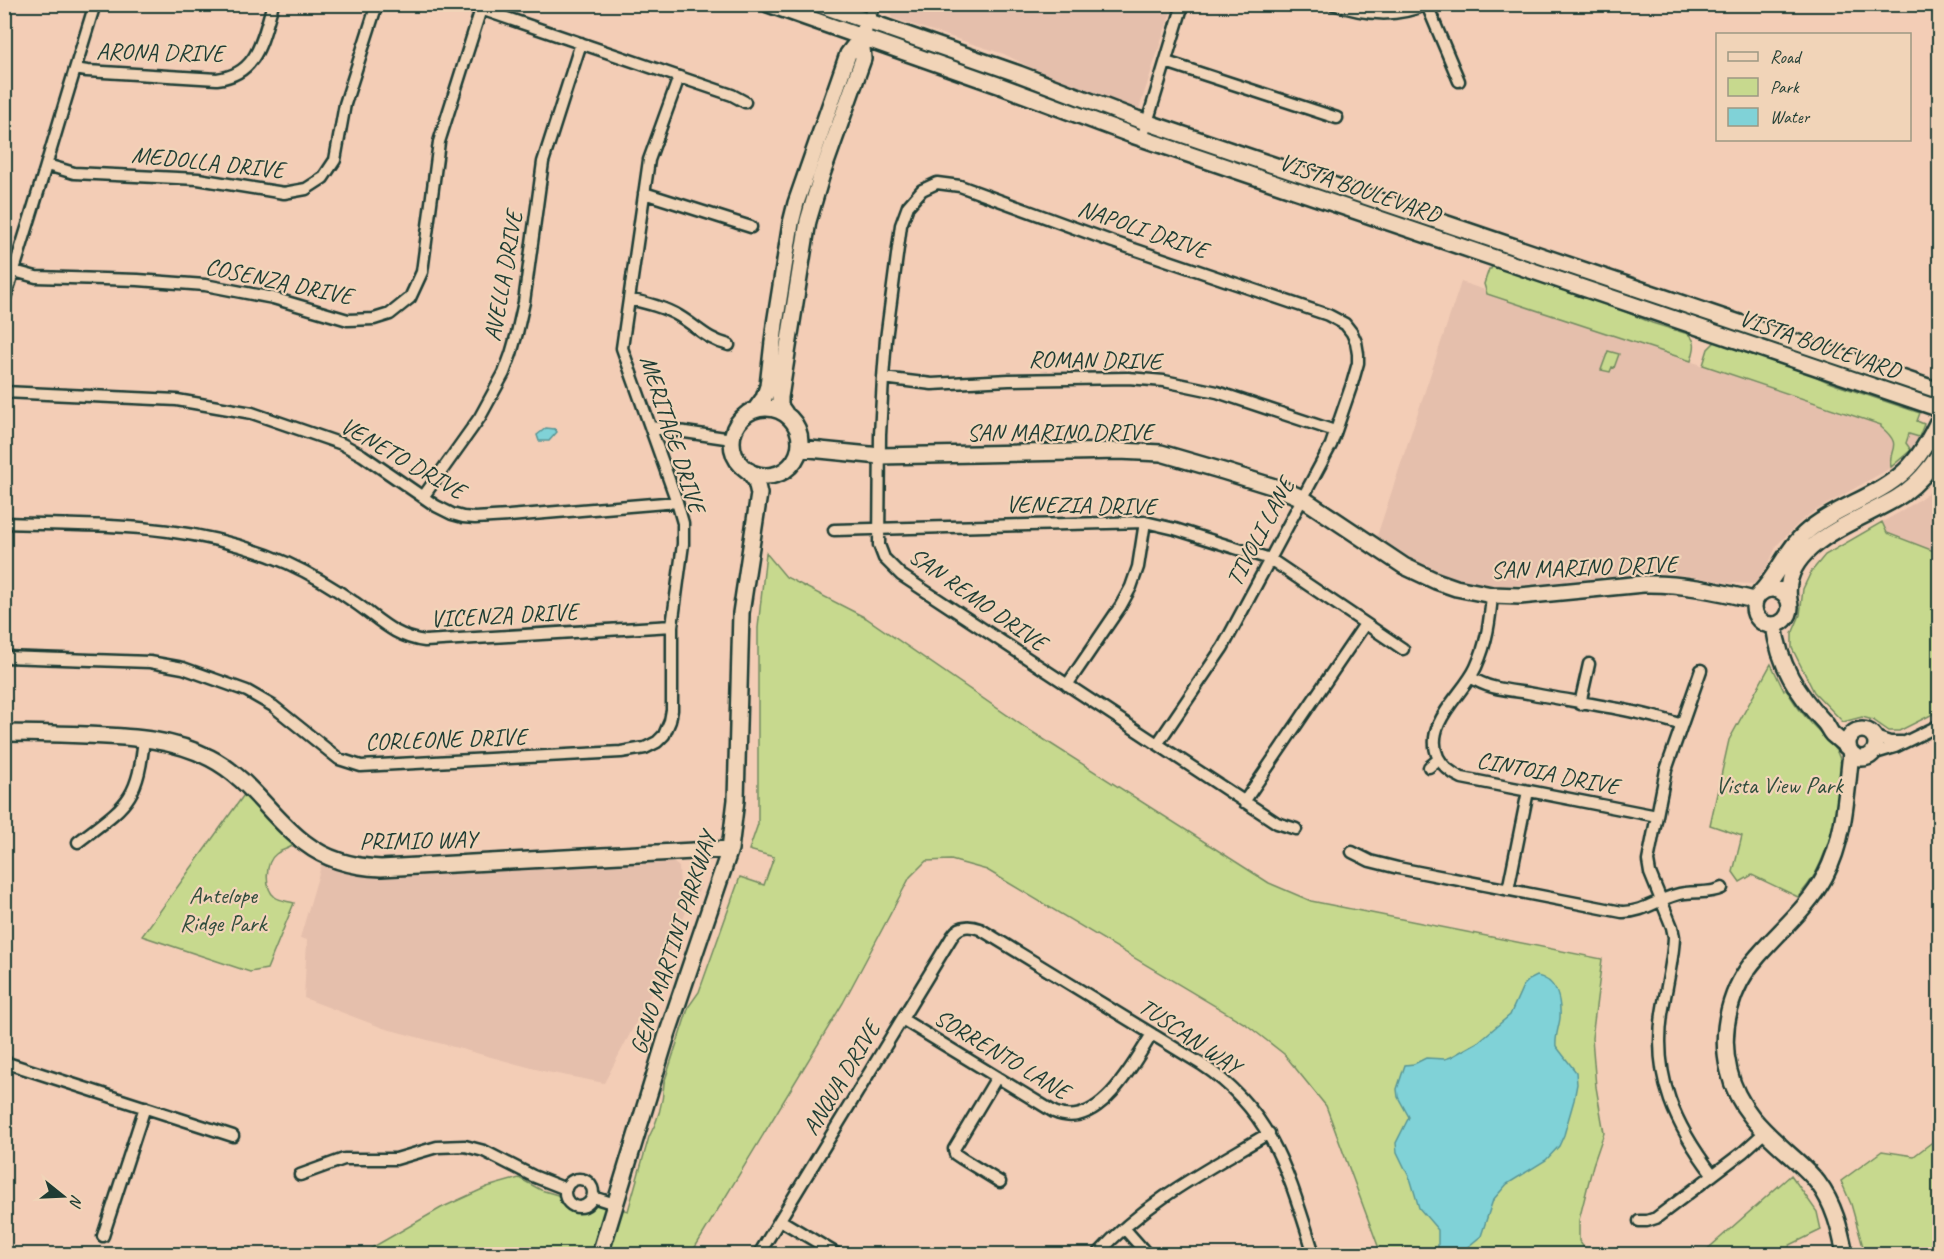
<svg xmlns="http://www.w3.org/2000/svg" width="1944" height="1259" font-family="Caveat,sans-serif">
<rect width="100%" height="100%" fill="#f3cdb6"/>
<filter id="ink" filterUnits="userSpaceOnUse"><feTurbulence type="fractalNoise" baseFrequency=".0167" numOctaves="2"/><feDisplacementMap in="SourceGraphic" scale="12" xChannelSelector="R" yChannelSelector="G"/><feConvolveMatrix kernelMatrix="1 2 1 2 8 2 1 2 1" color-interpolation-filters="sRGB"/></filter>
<g filter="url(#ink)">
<path fill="#e5bfac" d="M 888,5 L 1173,5 L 1139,109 L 1129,110 L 1039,72 L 1004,54 L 892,18 Z
M 1461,282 L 1488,291 L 1487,294 L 1919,437 L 1911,450 L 1887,470 L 1813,512 L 1801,521 L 1777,545 L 1768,565 L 1759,580 L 1753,584 L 1729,583 L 1683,575 L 1661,573 L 1638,574 L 1521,585 L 1494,585 L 1461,580 L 1443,574 L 1412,559 L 1377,536 Z
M 1939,479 L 1939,553 L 1886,533 L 1882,522 L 1904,510 L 1931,491 Z
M 668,859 L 669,862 L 673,862 L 679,867 L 680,885 L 701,884 L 697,895 L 686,912 L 650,996 L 604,1083 L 547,1072 L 383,1028 L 304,998 L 307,940 L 300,938 L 322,863 L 355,875 L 378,877 Z"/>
<path fill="#c7d98e" stroke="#738b61" stroke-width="1.5" d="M 1492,265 L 1586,295 L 1652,323 L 1688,334 C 1698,342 1694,350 1691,361 L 1487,294 L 1484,284 L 1489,269 L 1491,269 Z
M 1716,341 L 1719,341 L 1788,363 L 1828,382 L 1920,413 L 1917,421 L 1924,424 L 1919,437 L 1909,434 L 1906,443 L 1911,450 L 1891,467 C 1887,448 1905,447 1881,427 L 1881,425 L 1703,365 L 1708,349 Z
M 1608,351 L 1619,354 L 1614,368 L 1612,367 L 1610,372 L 1601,370 Z
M 1882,522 L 1887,533 L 1939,553 L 1939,711 L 1899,731 L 1889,731 L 1873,720 L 1862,717 L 1843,722 L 1814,692 L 1792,648 L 1792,634 L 1800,615 L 1803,589 L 1811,572 L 1825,555 Z
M 766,553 L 786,577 L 866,618 L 1026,728 L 1269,883 L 1311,901 L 1602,959 L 1592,1038 L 1596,1087 L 1604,1133 L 1593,1165 L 1579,1220 L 1579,1241 L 1589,1254 L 1381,1254 L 1326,1106 L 1284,1054 L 1247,1025 L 987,870 L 951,860 L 926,861 L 910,877 L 843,1003 L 691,1254 L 361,1254 L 441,1208 L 487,1187 L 519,1178 L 541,1190 L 561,1196 L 571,1209 L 579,1211 L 584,1209 L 593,1200 L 628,1211 L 649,1137 C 658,1121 663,1102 664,1083 L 689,1006 L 699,992 L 740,877 L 764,885 L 774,857 L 749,850 L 758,824 L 758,628 Z
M 1771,664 L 1784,691 L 1786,689 C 1798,711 1815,729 1835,746 L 1834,748 C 1854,770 1830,845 1817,870 C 1812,881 1805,888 1798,897 L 1752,875 L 1740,882 L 1733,872 L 1742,836 L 1710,825 L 1729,740 Z
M 246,792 L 295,843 C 290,850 283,848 276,854 C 265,862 264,889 275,897 C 280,901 288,901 294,903 L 267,969 L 250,972 L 142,936 Z
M 1939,1137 L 1939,1254 L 1865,1254 L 1851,1204 L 1841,1181 L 1882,1151 L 1914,1156 Z
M 1791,1175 L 1817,1212 L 1821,1230 L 1790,1245 L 1785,1254 L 1702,1254 Z"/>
<path fill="#80d2d7" stroke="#599696" stroke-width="1.5" d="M 546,428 L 555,429 L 557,432 L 549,441 L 539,441 L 537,435 Z
M 1537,976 C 1557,980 1561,1000 1560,1018 C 1559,1027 1555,1036 1556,1046 L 1576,1072 L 1577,1084 L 1574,1100 L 1564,1135 L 1559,1146 L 1546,1160 L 1507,1184 L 1493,1200 L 1481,1236 L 1464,1250 L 1464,1254 L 1438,1254 L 1438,1230 L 1419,1208 L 1411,1181 L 1397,1152 L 1396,1143 L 1409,1117 L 1398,1097 L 1397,1089 L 1405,1065 L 1414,1064 L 1426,1058 L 1445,1059 L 1451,1057 L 1478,1042 L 1510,1015 L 1523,986 L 1529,980 Z"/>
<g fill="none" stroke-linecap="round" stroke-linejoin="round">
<defs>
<path id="street" d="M 466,4 L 732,95 L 745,102
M 1333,4 C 1366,15 1396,18 1428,4
M 1427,5 L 1459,81
M 867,21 L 875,4
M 1166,62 L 1337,118
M 75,69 L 87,71 L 217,79 C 259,74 262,38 273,4
M 1142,139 L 1183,4
M 47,165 L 74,173 L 198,179 L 284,193 L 306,189 L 323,178 L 335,160 L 345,104 L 377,4
M 644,193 L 751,227
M 14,271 L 36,277 L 138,280 L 205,285 L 273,298 L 348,320 L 374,319 L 390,314 L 410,298 L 422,272 L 439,142 L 481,9
M 629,299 C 646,303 664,307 679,316 C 699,328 706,339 729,345
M 4,301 C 36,203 64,103 95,4
M 883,378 L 932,384 L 1009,380 L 1128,378 L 1164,381 L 1217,392 L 1335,431
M 4,392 L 177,400 L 252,413 L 342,444 L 362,455 L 436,506 L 452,514 L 463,517 L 475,518 L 509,516 L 677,502
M 651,427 L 732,439
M 423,497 L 480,417 L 504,373 L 511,354 L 517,333 L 524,302 L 543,162 L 581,43
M 4,523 C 105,526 193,522 287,563 C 311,574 333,587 354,602 C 379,619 394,637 425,641 L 672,626
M 834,530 L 1145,522 L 1175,529 L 1270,559 L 1403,649
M 1492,595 C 1490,620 1487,643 1476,667 C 1464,694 1423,723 1438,757 C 1443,767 1451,773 1462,778 L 1657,816
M 4,657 L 150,662 L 183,668 L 247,691 L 273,706 L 339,759 L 361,766 L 621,752 L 645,748 L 657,742 L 664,735 L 670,721 L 672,710 L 672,626 L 683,544 L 683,523 L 677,502 L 622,348 L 649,160 L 679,77
M 1701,670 L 1666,770 L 1648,861 L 1650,873 L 1672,927 L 1674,937 C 1673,962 1666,988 1662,1014 C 1653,1078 1675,1125 1713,1175
M 1471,677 C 1487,689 1509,690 1528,693 C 1579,703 1632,708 1682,725
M 1067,685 L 1120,607 L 1131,587 L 1138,567 L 1145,522
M 1580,704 L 1589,664
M 1875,737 L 1890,742 L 1902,742
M 1158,743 L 1223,647 L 1331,445 L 1352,384 L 1358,363 L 1358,354 L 1356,342 L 1352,333 L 1345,324 L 1328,315 L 1113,242 L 960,186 L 937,183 L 922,190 L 908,206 L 901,225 L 886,339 L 883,378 L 880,435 L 879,545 L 884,558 L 901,575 L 1277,823 L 1296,829
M 1872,754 L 1895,747 L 1940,725
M 1429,767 L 1439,759
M 1244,802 L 1365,624
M 78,842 C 126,805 138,802 144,738
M 1352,852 L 1370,861 L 1398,868 L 1622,912 C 1645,913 1663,895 1685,893 C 1699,891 1709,894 1722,888
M 1508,890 L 1528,791
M 902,1019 L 1054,1112 C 1098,1132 1133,1064 1152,1034
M 4,1062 L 233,1136
M 997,1077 L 954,1149 L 955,1154 L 961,1158 L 1000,1182
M 300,1175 L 344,1159 L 396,1159 L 437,1147 L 465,1146 L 484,1151 L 533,1176 L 566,1189
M565 1193a14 14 0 1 1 28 0a14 14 0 1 1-28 0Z
M 593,1197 L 615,1204
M 780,1220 L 837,1254
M 1639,1221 L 1647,1221 L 1656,1218 L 1743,1152 L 1765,1132
M 1124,1228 L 1147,1254
M 103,1236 L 145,1107
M 759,1254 L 953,935 C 960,925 969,925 980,929 L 1201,1064 C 1274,1112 1289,1176 1314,1254
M 1098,1254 C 1145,1201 1209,1169 1269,1133"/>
<path id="secondary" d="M 768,4 L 1001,86 L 1132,135 L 1940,409
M 818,4 L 1019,74 L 1137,119 L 1940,391
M732 442a34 34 0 1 1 68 0a34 34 0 1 1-68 0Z
M 756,409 L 764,398 L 768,386 L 775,324 L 791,223 L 796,203 L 848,54 L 861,37 L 864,30
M 785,413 L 780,406 L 780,397 L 808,221 L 821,177 L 863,59 L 861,37
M 800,448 L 880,456 L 1119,451 L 1161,453 L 1223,471 L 1281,489 L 1302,498 L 1404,566 L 1436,581 L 1456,588 L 1492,595 L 1520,596 L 1643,584 C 1681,583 1717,591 1754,600
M1754 607a18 18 0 1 1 36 0a18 18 0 1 1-36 0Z
M 1760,593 C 1778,575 1785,551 1804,534 C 1834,507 1876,498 1905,471 C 1921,456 1931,437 1940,417
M 1789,600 C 1779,542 1867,519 1903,494 C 1918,483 1930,469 1940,453
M 1774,625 C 1779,664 1797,694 1824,722 C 1828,726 1829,731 1832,734 C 1838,739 1844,744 1849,749
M1848 744a14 14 0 1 1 28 0a14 14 0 1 1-28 0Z
M 4,733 C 32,733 59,734 86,735 C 130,737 171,738 210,758 C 251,779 270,817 305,843 C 327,860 353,867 381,868 L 730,849
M 600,1254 L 666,1038 L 730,849 L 736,800 L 741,613 L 759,494 L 756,481 L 749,471
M 1845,1254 C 1840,1229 1834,1204 1818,1183 C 1810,1172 1799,1163 1789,1154 C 1762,1130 1737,1107 1729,1071 C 1719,1031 1730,987 1758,956 C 1781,929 1808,908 1825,876 C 1845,838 1846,795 1851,753"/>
</defs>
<use href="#street" stroke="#1f3d34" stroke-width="15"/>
<use href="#secondary" stroke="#1f3d34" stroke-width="20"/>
<use href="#street" stroke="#f1d4b8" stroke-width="10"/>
<use href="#secondary" stroke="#f1d4b8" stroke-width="15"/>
</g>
</g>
<g text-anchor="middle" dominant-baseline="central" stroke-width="4.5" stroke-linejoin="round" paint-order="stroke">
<g font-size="24" fill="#1f3d34" stroke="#f1d4b8">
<text transform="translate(160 52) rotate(1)">ARONA DRIVE</text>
<text transform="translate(208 162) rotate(6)">MEDOLLA DRIVE</text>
<text transform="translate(1360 188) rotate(19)">VISTA BOULEVARD</text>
<text transform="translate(1143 229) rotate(19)">NAPOLI DRIVE</text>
<text transform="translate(503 276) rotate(-80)">AVELLA DRIVE</text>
<text transform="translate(279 281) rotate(12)">COSENZA DRIVE</text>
<text transform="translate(1820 344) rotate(19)">VISTA BOULEVARD</text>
<text transform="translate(1095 360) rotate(1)">ROMAN DRIVE</text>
<text x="1060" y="432">SAN MARINO DRIVE</text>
<text transform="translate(673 434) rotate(72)">MERITAGE DRIVE</text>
<text transform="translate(403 458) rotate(30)">VENETO DRIVE</text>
<text transform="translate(1081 505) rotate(1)">VENEZIA DRIVE</text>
<text transform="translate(1260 532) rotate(-62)">TIVOLI LANE</text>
<text transform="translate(1584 567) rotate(-2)">SAN MARINO DRIVE</text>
<text transform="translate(978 599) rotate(35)">SAN REMO DRIVE</text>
<text transform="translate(504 615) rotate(-3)">VICENZA DRIVE</text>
<text transform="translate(446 739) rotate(-2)">CORLEONE DRIVE</text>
<text transform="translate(1548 773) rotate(11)">CINTOIA DRIVE</text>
<text transform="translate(418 840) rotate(-1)">PRIMIO WAY</text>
<text transform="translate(673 943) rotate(-72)">GENO MARTINI PARKWAY</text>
<text transform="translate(1190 1036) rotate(34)">TUSCAN WAY</text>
<text transform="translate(1002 1054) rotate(31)">SORRENTO LANE</text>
<text transform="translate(841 1078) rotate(-59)">ANQUA DRIVE</text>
</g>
<g font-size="24" fill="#304d3d" stroke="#f1d4b8">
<text x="1779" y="785">Vista View Park</text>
<text x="223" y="895">Antelope<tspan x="223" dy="28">Ridge Park</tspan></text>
</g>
</g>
<rect width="1944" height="1259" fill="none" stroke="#f1d4b8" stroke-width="24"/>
<rect x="12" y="12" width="1920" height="1235" fill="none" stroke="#1f3d34" stroke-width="2" filter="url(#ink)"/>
<rect x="1716" y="33" width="195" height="108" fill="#f1d4b8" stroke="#9d9883" stroke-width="1.5"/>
<rect x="1728" y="52" width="30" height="9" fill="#f1d4b8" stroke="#9d9883" stroke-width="1.5"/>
<text x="1770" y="63" font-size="18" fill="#1f3d34">Road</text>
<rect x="1728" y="78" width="30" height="18" fill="#c7d98e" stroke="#9d9883" stroke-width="1.5"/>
<text x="1770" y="93" font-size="18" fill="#1f3d34">Park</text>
<rect x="1728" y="108" width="30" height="18" fill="#80d2d7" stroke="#9d9883" stroke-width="1.5"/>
<text x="1770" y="123" font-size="18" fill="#1f3d34">Water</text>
<g transform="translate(63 1196) rotate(108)" stroke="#f1d4b8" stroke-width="4.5" paint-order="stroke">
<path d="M0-4.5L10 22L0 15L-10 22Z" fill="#1f3d34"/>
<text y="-9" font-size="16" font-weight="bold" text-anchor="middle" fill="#1f3d34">N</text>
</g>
</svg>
